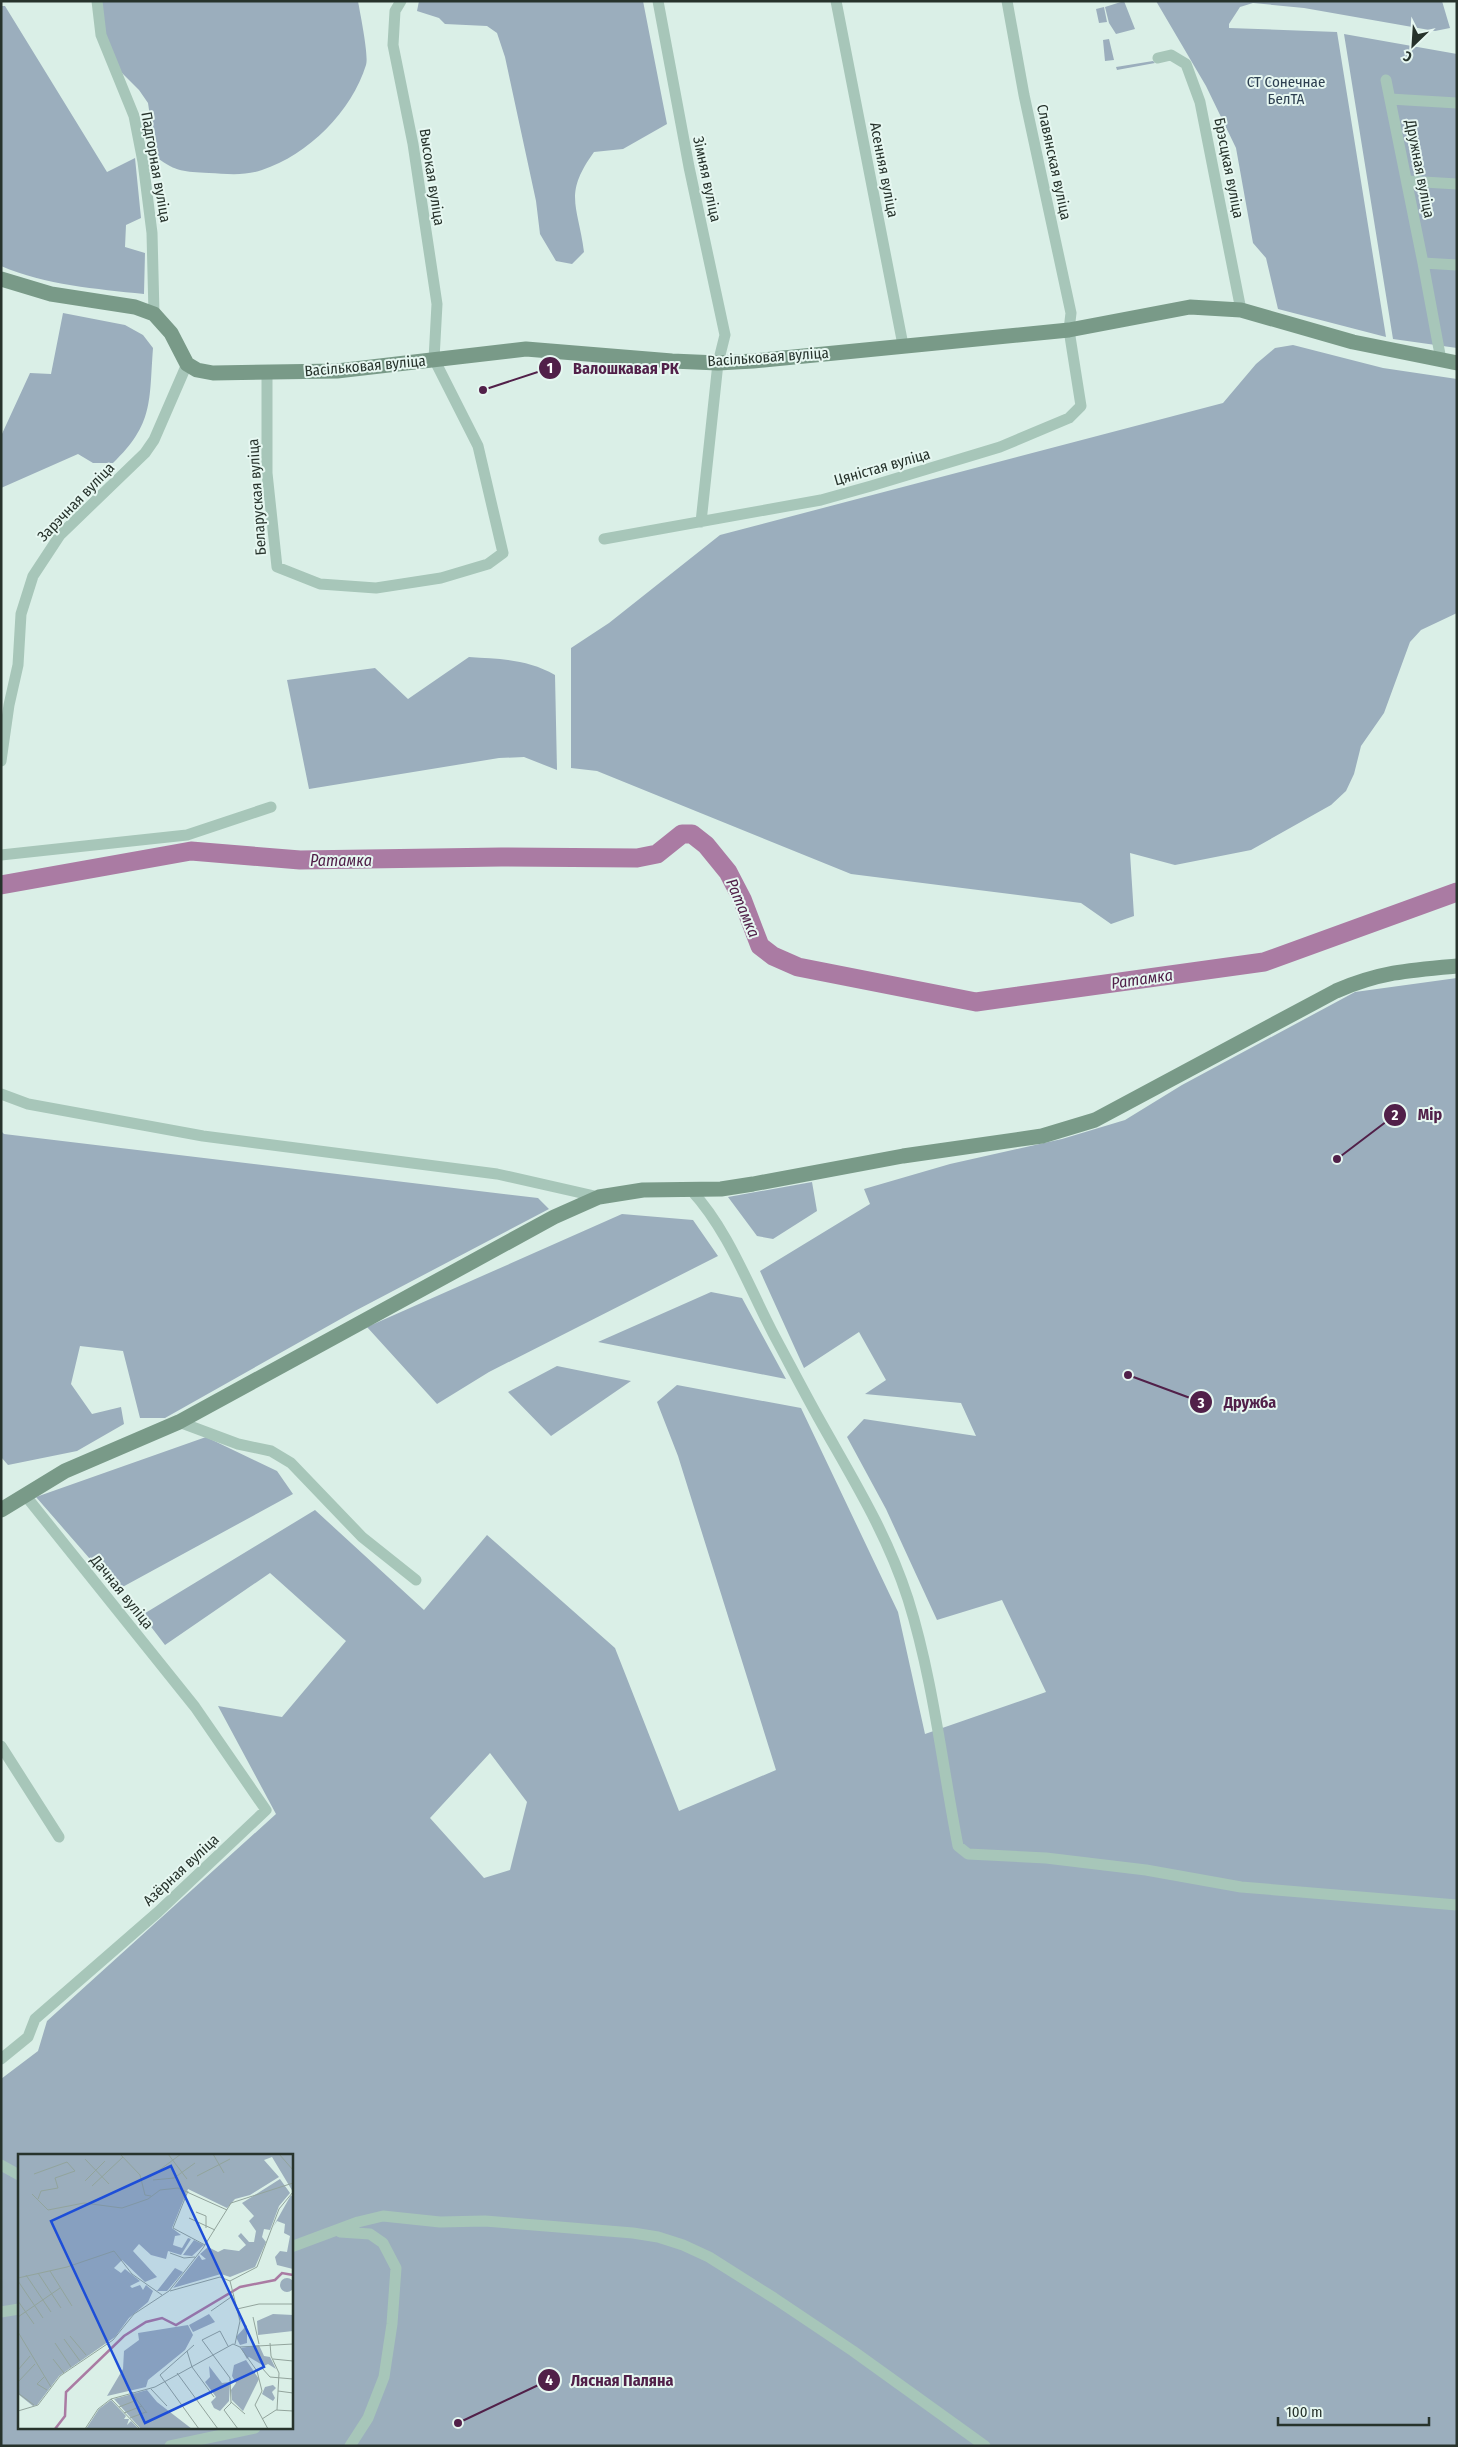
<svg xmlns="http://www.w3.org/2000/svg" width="1458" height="2447" font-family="'Fira Sans Condensed',sans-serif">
<rect width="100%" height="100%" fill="#daefe7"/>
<path fill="#9baebd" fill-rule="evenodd" d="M 97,1 L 358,1 C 360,13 369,56 366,65 C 352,111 308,155 262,170 C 246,176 226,174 209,173 C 183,171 178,173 156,157 L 148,103 L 139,90 L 113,64 Z
M 419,1 L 643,1 L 667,124 L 623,149 L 594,152 C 563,195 578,205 584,252 L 572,264 L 556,261 L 540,234 L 536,201 L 505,57 L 497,33 L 487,26 L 445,24 L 439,18 L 417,11 Z
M 1124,1 L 1135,29 L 1116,34 L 1109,23 L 1105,7 Z
M 1156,1 L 1442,1 L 1450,28 L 1435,31 L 1304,8 L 1253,3 L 1240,7 L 1229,24 L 1229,28 L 1337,32 L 1386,337 L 1278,309 L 1266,258 L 1253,243 L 1236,148 L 1206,86 Z
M 1,6 L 5,6 L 107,172 L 135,158 L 141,218 L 126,225 L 125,247 L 145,253 L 144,294 C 96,289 46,285 1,266 Z
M 1104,7 L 1107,22 L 1099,23 L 1096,9 Z
M 1344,34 L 1457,54 L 1457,348 L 1393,339 Z
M 1109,39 L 1114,60 L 1105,61 L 1103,40 Z
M 1153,61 L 1155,63 L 1117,70 L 1116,67 Z
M 63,313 L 125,325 L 143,335 L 153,348 C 149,401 154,424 113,463 L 93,463 L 78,454 L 1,488 L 1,436 L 30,373 L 51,374 Z
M 1293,345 L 1383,368 L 1457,379 L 1457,613 L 1421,630 L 1410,642 L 1384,713 L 1361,746 L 1354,774 L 1346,791 L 1331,805 L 1251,850 L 1175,865 L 1130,853 L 1134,916 L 1111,924 L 1081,903 L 851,874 L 597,771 L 571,768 L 571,648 L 609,623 L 720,535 L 1223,403 L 1256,364 L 1275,348 Z
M 469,657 C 500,659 527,659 555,675 L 557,770 L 524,757 L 499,758 L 309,789 L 287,680 L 375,668 L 408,699 Z
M 1457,978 L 1457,2446 L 1,2446 L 1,2079 L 38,2051 L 47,2021 L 276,1814 L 218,1706 L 282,1717 L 346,1641 L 270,1573 L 165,1645 L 142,1615 L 315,1510 L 424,1610 L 487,1535 L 615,1648 L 679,1811 L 776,1770 L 678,1456 L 657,1402 L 677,1385 L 801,1408 L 898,1612 L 925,1734 L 1046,1692 L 1002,1600 L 937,1620 L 886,1509 L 847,1437 L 864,1419 L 976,1436 L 961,1403 L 865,1394 L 886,1380 L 859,1332 L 804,1368 L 760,1271 L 870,1204 L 864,1189 L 950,1164 L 1062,1139 L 1125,1120 L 1182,1085 L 1355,992 ZM 490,1753 L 527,1802 L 510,1870 L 484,1878 L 430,1818 ZM 19,2156 L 291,2156 L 291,2428 L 19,2428 Z
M 1,1131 L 4,1134 L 538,1198 L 549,1209 L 353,1312 L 165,1418 L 140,1418 L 123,1351 L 80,1346 L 71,1384 L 92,1414 L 121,1407 L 124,1424 L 77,1451 L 8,1465 L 1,1457 Z
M 812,1182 L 817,1211 L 773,1239 L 757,1236 L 728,1197 Z
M 622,1214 L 693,1220 L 718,1256 L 489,1372 L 437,1404 L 367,1327 Z
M 711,1292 L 742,1298 L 786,1379 L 598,1342 Z
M 557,1366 L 631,1381 L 551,1436 L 508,1392 Z
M 206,1437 L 277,1471 L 293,1494 L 117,1590 L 36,1497 Z"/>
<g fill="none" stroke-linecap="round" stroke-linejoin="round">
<path stroke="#aa7ba3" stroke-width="19" d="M 1,885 L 191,851 L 300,860 L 501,857 L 637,858 L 657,854 L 682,834 L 692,834 L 706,845 L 728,872 L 742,899 L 760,946 L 773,956 L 798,967 L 976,1002 L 1264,962 L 1457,892"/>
<path stroke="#a7c6b9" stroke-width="11" d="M 97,1 L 101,35 L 134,116 L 143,162 L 152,233 L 154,314
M 658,1 L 689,167 L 725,335 L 718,363 L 701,522
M 836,1 L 903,345
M 1158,58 L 1171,55 L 1186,64 L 1200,102 L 1241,310
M 1386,80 L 1423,263
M 1390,99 L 1457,103
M 1407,181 L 1457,184
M 1441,360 L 1423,263 L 1457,265
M 267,373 L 267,473 L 277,567 L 320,584 L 376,588 L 441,578 L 488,564 L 503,553 L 478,446 L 434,359 L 437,304 L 413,144 L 393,45 L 395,11 L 401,1
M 604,539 L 821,500 L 871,486 L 1000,447 L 1069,418 L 1081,406 L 1069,330 L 1071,313 L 1024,95 L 1007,1
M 1,761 L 9,705 L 18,665 L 21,614 L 33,576 L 60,535 L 145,453 L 154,440 L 187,364
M 1,855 L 187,835 L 271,807
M 1,1094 L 28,1104 L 203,1136 L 497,1174 L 599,1197
M 691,1190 C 729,1231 749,1288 775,1337 C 789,1363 803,1390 818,1417 C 852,1478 886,1531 908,1599 C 933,1679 942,1764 958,1846 L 968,1854 L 1046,1858 L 1146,1870 L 1241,1887 L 1457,1905
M 179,1422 L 238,1444 L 271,1451 L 291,1463 L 362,1537 L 416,1580
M 1,1746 L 59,1837
M 1,2059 L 28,2037 L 35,2019 L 158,1912 L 266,1810 L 195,1707 L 25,1495
M 1,2165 L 19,2175
M 340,2232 L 370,2234 L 383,2243 L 396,2268 L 392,2324 L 384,2377 L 368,2418 L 350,2446
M 291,2247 L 358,2222 L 383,2216 L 440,2222 L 485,2221 L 633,2233 L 658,2237 L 683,2245 L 709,2257 L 774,2298 L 853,2351 L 985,2446
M 1,2312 L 19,2309
M 170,2446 L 255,2428"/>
<path stroke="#799a88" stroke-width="15" d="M 1,279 L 51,294 L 135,307 L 154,314 L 171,333 L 187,364 L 197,370 L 213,373 L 337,371 L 526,349 L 672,361 L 718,363 L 753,361 L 1069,330 L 1190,307 L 1241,310 L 1353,342 L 1457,363
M 1,1510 L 65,1471 L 179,1422 L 554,1217 L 599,1197 L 643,1190 L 721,1189 L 753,1184 L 903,1156 L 1042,1136 L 1095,1120 L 1336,991 C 1380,972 1410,970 1457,966"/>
</g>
<g text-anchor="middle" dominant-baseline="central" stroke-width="4" stroke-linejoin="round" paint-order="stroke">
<g font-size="15" fill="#2d3f50" stroke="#e6f7f1">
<text x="1286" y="82">СТ Сонечнае<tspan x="1286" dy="17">БелТА</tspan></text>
</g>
<g font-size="15" fill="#27332c" stroke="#e6f7f1">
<text transform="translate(1054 162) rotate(78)">Славянская вуліца</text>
<text transform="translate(156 167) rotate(80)">Падгорная вуліца</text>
<text transform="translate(1229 168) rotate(79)">Брэсцкая вуліца</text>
<text transform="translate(1420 169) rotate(79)">Дружная вуліца</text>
<text transform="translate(884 170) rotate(79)">Асенняя вуліца</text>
<text transform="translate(432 177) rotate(81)">Высокая вуліца</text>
<text transform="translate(707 179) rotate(78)">Зімняя вуліца</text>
<text transform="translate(768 357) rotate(-4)">Васільковая вуліца</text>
<text transform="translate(365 366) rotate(-5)">Васільковая вуліца</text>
<text transform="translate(882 467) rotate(-16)">Цяністая вуліца</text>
<text transform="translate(257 497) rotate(-94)">Беларуская вуліца</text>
<text transform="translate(76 502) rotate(-46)">Зарэчная вуліца</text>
<text transform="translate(122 1592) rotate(51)">Дачная вуліца</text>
<text transform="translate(181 1870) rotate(-43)">Азёрная вуліца</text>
</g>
<g font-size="16" font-style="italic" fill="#512049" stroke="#e6f7f1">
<text x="341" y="860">Ратамка</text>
<text transform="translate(743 908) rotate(67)">Ратамка</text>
<text transform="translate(1142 979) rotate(-8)">Ратамка</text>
</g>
</g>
<g transform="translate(18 2154)">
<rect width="275" height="275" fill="#daefe7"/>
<path d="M 0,0 L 275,0 L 275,38 L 254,3 L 246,6 L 261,23 L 232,41 L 217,45 L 209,54 L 170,35 L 154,74 L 163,81 L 157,82 L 155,91 L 164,94 L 170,84 L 173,85 L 163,101 L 150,97 L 148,105 L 133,101 L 121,90 L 115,97 L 139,123 L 127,128 L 104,106 L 96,114 L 103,119 L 107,115 L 122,127 L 112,132 L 114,134 L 122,131 L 125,136 L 128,131 L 135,137 L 130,148 L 111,164 L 97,183 L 41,222 L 19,251 L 15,252 L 0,240 ZM 262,25 L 272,39 L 261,52 L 252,76 L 246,75 L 244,83 L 248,88 L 237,113 L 212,123 L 203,120 L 155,134 L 181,101 L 184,106 L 188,105 L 182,100 L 190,93 L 200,98 L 206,95 L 221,97 L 228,91 L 220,82 L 223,79 L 231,88 L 236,88 L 238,77 L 231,67 L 236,62 L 224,49 ZM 273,41 L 275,44 L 275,115 L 259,111 L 257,103 L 262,97 L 269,98 L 272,82 L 266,79 L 267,70 L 259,67 L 255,73 ZM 176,86 L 186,91 L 174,102 L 165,101 ZM 157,114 L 165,118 L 149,137 L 139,137 ZM262 131a7 7 0 1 1 14 0a7 7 0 1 1-14 0ZM 191,160 L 197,168 L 175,178 L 171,171 ZM 255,160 L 275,161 L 275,177 L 240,181 L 239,167 ZM 170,171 L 175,181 L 167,196 L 130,226 L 128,233 L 89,242 L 105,215 L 106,197 L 121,186 L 120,179 ZM 229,171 L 229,189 L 222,191 L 218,183 ZM 241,191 L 246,202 L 252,203 L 258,215 L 250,210 L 246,212 L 231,203 L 229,205 L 223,194 ZM 228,206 L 241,225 L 225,257 L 214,246 L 213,236 L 218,229 L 214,222 L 216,211 ZM 191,212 L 204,229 L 212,228 L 211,247 L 202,257 L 196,254 L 193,248 L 198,243 L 187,228 L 192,223 ZM 255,231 L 258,234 L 254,238 L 257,244 L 255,247 L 244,240 L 247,233 ZM 129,236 L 139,248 L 174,275 L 123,275 L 96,245 ZM 93,246 L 108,262 L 106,265 L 111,265 L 109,271 L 113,267 L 121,275 L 68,275 L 81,255 Z" fill="#9baebd"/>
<path fill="none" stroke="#aa7ba3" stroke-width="2.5" d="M 37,275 L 47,262 L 48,238 L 106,182 L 128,168 L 144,164 L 158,171 L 222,133 L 257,126 L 264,119 L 275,121"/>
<path fill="none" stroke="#92a49c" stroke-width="1" d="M 102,0 L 122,21 L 127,41 L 133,42M 150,0 L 169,25M 195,0 L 206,19M 261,0 L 275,16M 67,5 L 91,30M 16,20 L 49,8 L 57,17 L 37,24 L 40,34 L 23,37 L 20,45M 179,22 L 212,5M 132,23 L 163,0M 135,26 L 156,24 L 177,9M 67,27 L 87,7M 74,32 L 105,3M 170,37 L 155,74 L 187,91M 14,40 L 30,56 L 66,49 L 104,54 L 130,45 L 142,36 L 160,34 L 209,56M 178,58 L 188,62 L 188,74M 171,64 L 197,76M 152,99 L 166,104 L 177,103M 32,117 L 54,152M 20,119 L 43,154M 8,121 L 33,158M 0,124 L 49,113 L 96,97 L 114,120 L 144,141M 0,127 L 25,164M 212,127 L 239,113 L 261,55 L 275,38M 152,137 L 202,123 L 212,127 L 222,167 L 217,190M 0,147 L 16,170M 219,155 L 241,150 L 275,150M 193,157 L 216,141M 0,163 L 42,134M 235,163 L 241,190M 0,178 L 33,233M 52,182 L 68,201M 46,185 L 62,207M 37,189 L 53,213M 252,189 L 253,202 L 261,219 L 259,256M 176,191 L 142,221 L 181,275M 210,192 L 202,177 L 184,186 L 212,224 L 213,249 L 206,256 L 220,275M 222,193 L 239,217 L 244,237 L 237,251 L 250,275M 169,197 L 174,213 L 196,243M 35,205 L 46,219M 255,205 L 275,207M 244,214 L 252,223 L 275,225M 0,216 L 12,202M 159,219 L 200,275M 26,223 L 19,230 L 29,236M 0,228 L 17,210M 133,235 L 149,252M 260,237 L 275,239M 0,239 L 16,251M 93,245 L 122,275M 119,246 L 129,259M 213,248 L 227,260M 101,253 L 119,246 L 114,238M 0,257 L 20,251 L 42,222 L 95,186 L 116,160 L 151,137 L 185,94 L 213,49 L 275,29M 106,259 L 124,252M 112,264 L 128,258M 244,265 L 258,256 L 275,257M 67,275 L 80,255 L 93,245 L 137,233 L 215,190 L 222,193 L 275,190"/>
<path fill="#1d4ed8" fill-opacity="0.15" stroke="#1d4ed8" stroke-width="2.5" d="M 153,12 L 246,213 L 127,269 L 33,67 Z"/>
<rect width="275" height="275" fill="none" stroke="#27332c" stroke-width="2.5"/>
</g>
<path fill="none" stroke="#512049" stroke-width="2" d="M483 390L550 368M1337 1159L1395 1115M1128 1375L1201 1402M458 2423L549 2380"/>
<g fill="#512049" stroke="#e6f7f1" stroke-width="2">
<circle cx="483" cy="390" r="5"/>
<circle cx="1337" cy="1159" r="5"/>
<circle cx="1128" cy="1375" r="5"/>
<circle cx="458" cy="2423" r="5"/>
<circle cx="550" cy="368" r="12"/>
<circle cx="1395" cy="1115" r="12"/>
<circle cx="1201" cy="1402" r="12"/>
<circle cx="549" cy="2380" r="12"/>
</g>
<g font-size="15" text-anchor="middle" font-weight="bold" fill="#fff">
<text x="550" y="373">1</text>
<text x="1395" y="1120">2</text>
<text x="1201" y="1408">3</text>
<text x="549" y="2385">4</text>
</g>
<g font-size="16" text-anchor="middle" font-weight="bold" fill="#512049" stroke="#e6f7f1" stroke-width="4" stroke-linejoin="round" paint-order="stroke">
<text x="626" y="374">Валошкавая РК</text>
<text x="1430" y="1120">Мір</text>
<text x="1250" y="1408">Дружба</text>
<text x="622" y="2386">Лясная Паляна</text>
</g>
<rect width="1458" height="2447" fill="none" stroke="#27332c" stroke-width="5"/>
<g transform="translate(1413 45) rotate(205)" stroke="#e6f7f1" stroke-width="4" paint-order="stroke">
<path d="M0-4L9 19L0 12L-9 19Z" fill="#27332c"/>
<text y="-8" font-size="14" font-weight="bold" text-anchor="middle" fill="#27332c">С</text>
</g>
<path d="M1278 2417v8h151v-8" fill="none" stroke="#27332c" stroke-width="2.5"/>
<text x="1286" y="2417" font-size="15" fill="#27332c" stroke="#e6f7f1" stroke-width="4" paint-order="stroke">100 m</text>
</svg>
